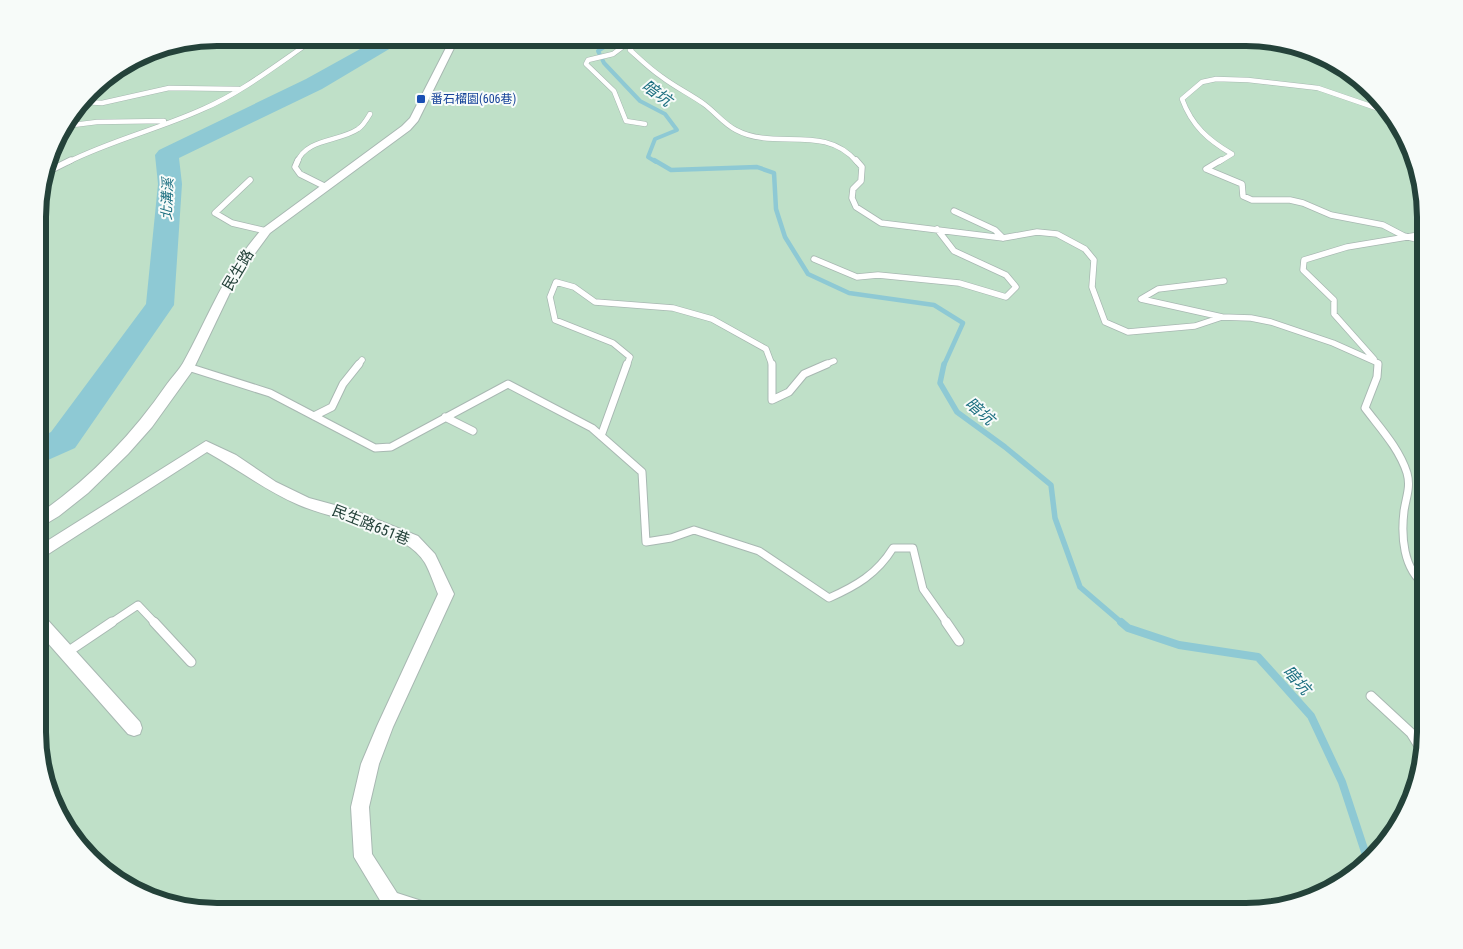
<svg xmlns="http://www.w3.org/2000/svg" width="1463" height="949" font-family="'Roboto Condensed','Noto Sans TC',sans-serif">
<rect width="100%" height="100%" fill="#e6efeb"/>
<path fill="#bfe0c8" d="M 218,38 L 1246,38 L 1303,47 L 1346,68 L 1402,128 L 1425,206 L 1425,743 L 1395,832 L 1335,888 L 1257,911 L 217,911 L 160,902 L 117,881 L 62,822 L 39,755 L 39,194 L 56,138 L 99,82 L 149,51 Z"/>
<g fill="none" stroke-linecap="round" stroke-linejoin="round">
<path stroke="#8ec9d4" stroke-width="4" d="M 618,38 L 598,51 L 604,63 L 640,101 L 665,114 L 677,130 L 655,139 L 648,157 L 656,162"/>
<path stroke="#8ec9d4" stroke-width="4.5" d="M 654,160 L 671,170 L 757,167 L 774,173 L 776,209 L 785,237 L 808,274 L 849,293 L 934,305 L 963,323 L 944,365"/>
<path stroke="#8ec9d4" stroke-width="5.5" d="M 944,364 L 940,383 L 957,412 L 1005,447 L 1051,485 L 1055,518 L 1080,587 L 1122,623"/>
<path stroke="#8ec9d4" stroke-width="8" d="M 1121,622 L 1128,628 L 1179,645 L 1258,657 L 1311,716 L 1342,782 L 1367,858"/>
<path fill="#8ec9d4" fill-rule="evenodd" d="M 380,38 L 404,38 L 401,42 L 322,89 L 179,158 L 182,184 L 174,305 L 75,448 L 39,464 L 39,438 L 51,432 L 146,304 L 158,184 L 155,155 L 159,150 L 306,79 Z"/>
<defs>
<path id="service-far3" d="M 640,38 L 630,50 C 640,59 650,69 662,77 C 675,87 690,94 704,104 C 715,112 724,124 736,130 C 775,151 824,123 857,162
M 635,42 L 625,45 L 613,54 L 588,60 L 586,64 L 614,91 L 626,121 L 645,124
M 84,102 L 102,103 L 169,88 L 239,89
M 65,126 L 97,122 L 164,121
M 68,162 C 112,140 159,129 203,109 C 243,92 280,62 316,38
M 297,162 C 307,138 339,142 358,129 C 363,126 367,119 370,114
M 1219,162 L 1232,154 C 1208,140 1192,126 1182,99 L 1202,82 L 1216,79 L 1248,80 L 1318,88 L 1385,111"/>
<path id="service-far2" d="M 298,160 L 295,167 L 300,174 L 326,187
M 856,160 L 862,167 L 861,181 L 853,189 L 852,198 L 856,207 L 881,223 L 1003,238 L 1037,232 L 1057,234 L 1085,249 L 1094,260 L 1092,287 L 1105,322 L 1128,332 L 1195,326 L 1222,317 L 1251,318 L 1271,322 L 1333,343 L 1378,363 L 1378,365
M 1221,160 L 1206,169 L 1242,184 L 1243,196 L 1252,200 L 1290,200 L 1303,203 L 1331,215 L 1383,225 L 1404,236 L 1425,241
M 45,173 L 71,160
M 250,180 L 215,213 L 232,223 L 266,231
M 954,211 L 995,230 L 1003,238
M 39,256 L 39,258
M 814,259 L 857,277 L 878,275 L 959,283 L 1006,297 L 1016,287 L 1006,275 L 954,251 L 937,229
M 1222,317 L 1141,299 L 1158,289 L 1224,281
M 1374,359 L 1334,314 L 1334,300 L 1303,270 L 1304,260 L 1347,247 L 1425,234
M 358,365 L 362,360
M 627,365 L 630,357 L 613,343 L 555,320 L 550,297 L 556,282 L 574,287 L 595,302 L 673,308 L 712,319 L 766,349 L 772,365
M 824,365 L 834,361"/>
<path id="service-far1" d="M 772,364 L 772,400 L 789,392 L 804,374 L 827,364
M 1378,364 L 1377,377 L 1365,408 C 1380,428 1399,448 1407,473 C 1411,487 1406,497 1404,511 C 1401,536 1403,569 1425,585
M 188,367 L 270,393 L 375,448 L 391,447 L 508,384 L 592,428 L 642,472 L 646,542 L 671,538 L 694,530 L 759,551 L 829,598 C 856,586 877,574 893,548 L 913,548 L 923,589 L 947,623
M 314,416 L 332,407 L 343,384 L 359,364
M 445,417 L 473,431
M 601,436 L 627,364
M 111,623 L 138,605 L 155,623"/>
<path id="service" d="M 154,622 L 191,662
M 946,622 L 959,641
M 66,653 L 112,622
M 1371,696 L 1411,733 L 1422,751"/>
<path id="minor" d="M 391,38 L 411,38 L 452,43 L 456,45 L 452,47 L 395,40 Z
M 206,441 L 236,455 L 276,482 L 309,498 L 353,510 L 418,536 L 435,554 L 454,594 L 393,727 L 379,764 L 369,807 L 372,854 L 397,893 L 431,904 L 433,911 L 397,911 L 384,907 L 354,857 L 351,807 L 361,764 L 377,726 L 438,594 C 434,584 430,572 425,563 C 405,529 333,520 299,505 C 266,491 238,469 207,452 L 39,560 L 39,546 Z
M 39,615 L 45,617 L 140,722 L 142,728 L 140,734 L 134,736 L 128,734 L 39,633 Z"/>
<path id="tertiary" d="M 451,38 L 459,38 L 418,121 L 410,130 L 270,233 L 237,278 L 193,370 L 152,427 L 128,454 L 88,493 L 59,516 L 39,528 L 39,514 C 90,478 132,435 167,384 C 172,377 179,370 183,363 C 210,314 224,272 262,229 L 402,126 L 410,118 Z"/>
</defs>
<use href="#service-far3" stroke="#a8b8b2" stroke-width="5.5"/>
<use href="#service-far2" stroke="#a8b8b2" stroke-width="7"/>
<use href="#service-far1" stroke="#a8b8b2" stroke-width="9"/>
<use href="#service" stroke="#a8b8b2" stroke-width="11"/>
<use href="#minor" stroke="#a8b8b2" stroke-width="2"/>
<use href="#tertiary" stroke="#a8b8b2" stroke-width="2"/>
<use href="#service-far3" stroke="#fff" stroke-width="4.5"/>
<use href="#service-far2" stroke="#fff" stroke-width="5.5"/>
<use href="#service-far1" stroke="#fff" stroke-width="7"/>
<use href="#service" stroke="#fff" stroke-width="9"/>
<use href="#minor" fill="#fff" fill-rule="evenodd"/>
<use href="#tertiary" fill="#fff" fill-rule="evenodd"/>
</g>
<rect fill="#1a4fb4" stroke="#f7fbf9" stroke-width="2" x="416" y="94" width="10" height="10" rx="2.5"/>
<g text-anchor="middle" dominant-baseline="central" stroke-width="4" stroke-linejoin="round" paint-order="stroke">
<g font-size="12" fill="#164399" stroke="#f7fbf9" text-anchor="start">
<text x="431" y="99">番石榴園(606巷)</text>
</g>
<g font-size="14" font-style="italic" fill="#1c6f80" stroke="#f7fbf9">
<text transform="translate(167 199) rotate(-88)">北溝溪</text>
</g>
<g font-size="15" fill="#24423a" stroke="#f7fbf9">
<text transform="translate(238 270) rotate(-59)">民生路</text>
<text transform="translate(371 525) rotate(22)">民生路651巷</text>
</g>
<g font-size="16" font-style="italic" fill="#1c6f80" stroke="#f7fbf9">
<text transform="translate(657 93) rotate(36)">暗坑</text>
<text transform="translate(980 411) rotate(41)">暗坑</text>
<text transform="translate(1297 680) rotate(48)">暗坑</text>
</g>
</g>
<path d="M0 0H1463V949H0ZM217 46H1246A171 171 0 0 1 1417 217V732A171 171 0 0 1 1246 903H217A171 171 0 0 1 46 732V217A171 171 0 0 1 217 46Z" fill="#f7fbf9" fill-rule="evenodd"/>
<path fill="none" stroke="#24423a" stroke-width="6" d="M217 46H1246A171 171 0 0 1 1417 217V732A171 171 0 0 1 1246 903H217A171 171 0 0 1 46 732V217A171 171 0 0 1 217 46Z"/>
</svg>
